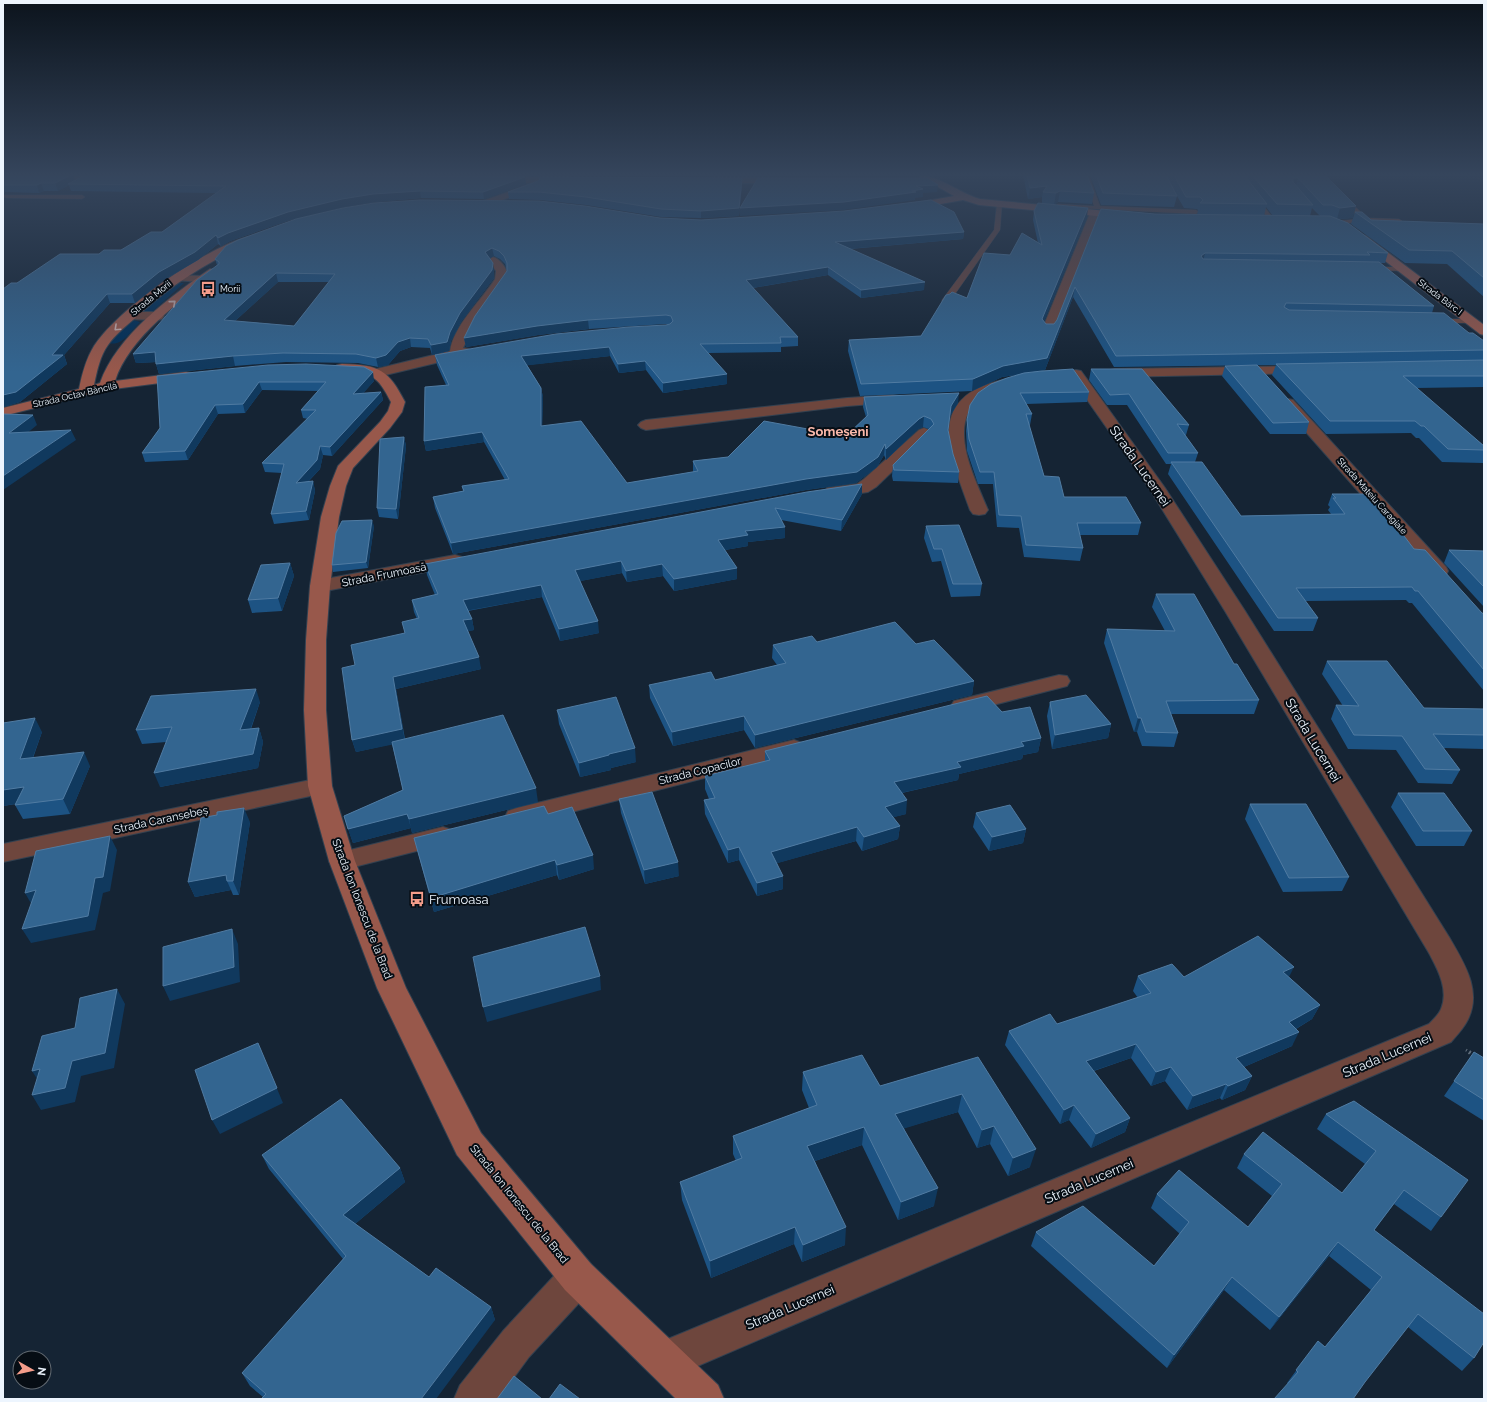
<svg xmlns="http://www.w3.org/2000/svg" width="1487" height="1402" font-family="Raleway,sans-serif">
<rect width="100%" height="100%" fill="#152434"/>
<path fill="#002f58" d="M 178,283 L 184,283 L 153,311 L 149,313 L 141,312 L 160,294 Z
M 133,320 L 140,322 C 132,330 122,347 109,343 L 128,322 Z"/>
<g fill="none" stroke-linecap="round" stroke-linejoin="round">
<defs>
<path id="lane" d="M 1083,175 L 1089,175 L 1100,206 L 1196,210 L 1199,212 L 1196,214 L 1056,207 L 1055,206 L 1058,204 L 1094,206 Z
M 1234,175 L 1239,175 L 1274,219 L 1274,221 L 1270,221 Z
M 1317,175 L 1322,175 L 1367,218 L 1399,219 L 1402,221 L 1399,223 L 1365,222 L 1334,224 L 1333,223 L 1336,221 L 1360,219 Z
M 4,195 L 82,195 L 85,197 L 82,199 L 6,198 L 4,197 Z
M 997,203 L 1002,204 L 1000,230 L 948,304 L 942,304 L 942,300 L 994,230 Z
M 1371,267 L 1403,267 L 1406,269 L 1403,271 L 1369,270 L 1368,269 Z
M 1433,319 L 1471,319 L 1475,321 L 1471,323 L 1433,323 Z"/>
<path id="street" d="M 3,175 L 110,175 L 114,178 L 110,181 L 3,180 Z
M 495,177 L 568,177 L 572,180 L 568,183 L 537,183 L 540,185 L 538,187 L 489,205 L 483,205 L 481,203 L 483,201 L 533,183 L 492,182 L 491,180 L 492,178 Z
M 713,177 L 786,178 L 790,181 L 786,184 L 710,182 L 709,180 L 710,178 Z
M 1095,210 L 1100,213 L 1054,330 L 1052,333 L 1044,333 L 1042,330 L 1090,213 Z
M 493,257 C 500,259 507,268 508,276 L 475,324 L 463,348 L 469,349 L 471,352 L 469,355 L 377,377 L 372,376 L 370,373 L 372,370 L 450,351 C 454,325 481,301 495,279 L 496,271 L 488,260 Z
M 177,275 L 202,276 L 206,277 L 208,279 L 206,281 L 202,282 L 173,280 L 171,278 L 173,276 Z
M 129,312 L 158,312 L 162,313 L 164,316 L 162,319 L 158,320 L 125,319 L 123,316 L 125,313 Z
M 1304,366 L 1309,367 L 1311,370 L 1309,373 L 1115,377 L 1110,376 L 1108,373 L 1110,370 L 1115,369 Z
M 1076,370 L 1081,371 L 1165,488 L 1245,611 L 1449,937 C 1464,963 1484,993 1466,1023 C 1462,1030 1456,1036 1451,1042 L 679,1374 L 665,1379 L 651,1374 L 646,1360 L 651,1346 L 1429,1024 C 1433,1020 1439,1014 1441,1009 C 1449,990 1438,970 1429,953 L 1225,611 L 1149,488 L 1069,374 L 1071,371 Z
M 1007,379 L 1012,380 L 1014,383 L 1012,386 C 1002,388 992,390 983,396 C 944,422 975,478 988,510 L 985,514 L 979,515 L 973,514 L 970,510 C 949,452 923,396 1007,379 Z
M 893,395 L 898,396 L 900,399 L 898,402 L 847,406 L 646,430 L 641,428 L 638,425 L 641,422 L 646,420 L 847,398 Z
M 1288,399 L 1293,400 L 1446,567 L 1448,571 L 1446,575 L 1439,577 L 1432,575 L 1283,406 L 1281,403 L 1283,400 Z
M 924,428 L 929,430 L 932,433 L 929,436 L 876,487 L 868,492 L 833,497 L 827,496 L 825,492 L 827,488 L 857,484 L 864,479 L 919,430 Z
M 455,555 L 462,557 L 464,561 L 462,565 L 320,592 L 313,590 L 310,586 L 313,582 L 320,580 Z
M 1059,675 L 1067,676 L 1070,681 L 1067,686 L 962,713 L 954,711 L 951,706 L 954,701 Z
M 794,740 L 802,743 L 806,748 L 802,753 L 517,826 L 508,823 L 505,817 L 508,811 L 517,808 Z
M 320,778 L 329,780 L 332,786 L 329,792 L 3,862 L 3,844 Z
M 443,827 L 452,830 L 456,836 L 452,842 L 342,870 L 333,868 L 329,861 L 333,854 L 342,852 Z
M 578,1259 L 591,1264 L 596,1277 L 591,1290 L 529,1357 L 498,1399 L 454,1399 L 460,1385 L 503,1331 L 565,1264 Z"/>
<path id="secondary" d="M 917,175 C 939,175 959,193 980,199 L 1129,213 L 1134,216 L 1129,219 L 979,205 L 963,200 L 907,210 L 904,209 L 902,207 L 904,205 L 954,196 Z
M 1362,235 L 1366,236 L 1484,325 L 1484,335 L 1480,334 L 1358,240 L 1357,238 L 1358,236 Z
M 248,237 L 253,240 L 252,242 C 208,261 169,286 134,319 C 125,327 115,335 108,345 C 100,356 97,371 94,385 L 100,383 C 117,335 170,297 210,269 L 218,269 L 220,271 L 218,273 C 182,299 129,337 115,381 L 186,372 L 191,373 L 193,376 L 191,379 L 106,390 L 3,416 L 3,408 L 79,389 C 82,374 86,359 94,346 C 118,309 206,247 248,237 Z
M 342,364 C 379,365 388,369 405,402 L 402,412 L 390,428 L 353,468 L 346,486 L 339,517 L 330,586 L 326,640 L 326,710 L 332,786 L 355,861 L 406,988 L 481,1133 L 591,1264 L 718,1385 L 724,1399 L 676,1399 L 565,1290 L 457,1155 L 377,988 L 329,861 L 308,786 L 304,710 L 306,640 L 310,586 L 321,517 L 330,486 L 338,466 L 380,422 L 388,411 L 391,402 C 373,366 369,379 337,371 L 335,368 L 337,365 Z"/>
</defs>
<use href="#lane" stroke="#334150" stroke-width="1"/>
<use href="#street" stroke="#334150" stroke-width="2"/>
<use href="#secondary" stroke="#334150" stroke-width="2"/>
<path stroke="#626f7c" stroke-width="1" stroke-dasharray="0.5 1.5" stroke-linecap="butt" d="M 1463,175 L 1484,180"/>
<path stroke="#626f7c" stroke-width="3" stroke-dasharray="1 3.5" stroke-linecap="butt" d="M 1466,1050 L 1471,1053"/>
<path stroke="#626f7c" stroke-width="4" stroke-dasharray="1.5 5" stroke-linecap="butt" d="M 1469,1052 L 1475,1056"/>
<use href="#lane" fill="#6e463d" fill-rule="evenodd"/>
<use href="#street" fill="#6e463d" fill-rule="evenodd"/>
<use href="#secondary" fill="#98584b" fill-rule="evenodd"/>
</g>
<path fill="#1d5383" fill-rule="evenodd" d="M 3,175 L 73,175 L 75,181 L 525,177 L 526,184 L 484,199 L 421,198 L 375,202 L 344,207 L 290,220 L 230,241 L 221,246 L 218,244 L 198,260 L 162,281 L 135,303 L 110,303 L 64,355 L 67,364 L 20,402 L 3,407 L 3,289 L 17,283 L 99,254 L 121,250 L 162,232 L 216,193 L 71,191 L 69,185 L 58,191 L 44,191 L 39,193 L 5,192 L 3,194 Z
M 545,175 L 743,175 L 743,176 Z
M 763,175 L 912,175 L 912,176 L 763,176 Z
M 1023,175 L 1087,175 L 1094,193 L 1092,204 L 1058,202 L 1054,205 L 1042,204 L 1042,197 L 1028,199 Z
M 1090,175 L 1325,175 L 1353,218 L 1338,219 L 1388,253 L 1385,263 L 1380,263 L 1434,306 L 1432,313 L 1484,350 L 1484,387 L 1416,388 L 1484,446 L 1484,460 L 1483,463 L 1442,462 L 1419,438 L 1416,438 L 1411,433 L 1326,434 L 1272,375 L 1276,365 L 1114,367 L 1073,297 L 1045,370 L 1028,373 L 1089,392 L 1087,402 L 1026,404 L 1032,414 L 1030,425 L 1029,425 L 1044,476 L 1064,497 L 1141,523 L 1138,535 L 1080,535 L 1083,548 L 1080,561 L 1024,557 L 1019,528 L 997,527 L 993,484 L 978,484 L 967,451 L 966,431 L 967,420 L 1023,374 L 1002,377 L 972,391 L 860,396 L 848,351 L 849,340 L 921,336 L 967,298 L 1010,255 L 1038,243 L 1033,220 L 1034,211 L 1087,217 L 1044,321 L 1046,324 L 1054,324 L 1057,320 L 1101,209 L 1155,214 L 1197,215 L 1198,210 L 1197,209 L 1184,208 L 1177,196 L 1174,207 L 1101,205 ZM 1266,207 L 1273,216 L 1264,216 ZM 1312,208 L 1320,216 L 1310,216 Z
M 742,185 L 739,216 L 701,218 L 661,217 L 586,205 L 540,200 L 509,199 L 508,192 Z
M 1355,212 L 1371,220 L 1484,224 L 1484,297 L 1447,264 L 1405,263 L 1351,224 Z
M 660,218 L 964,232 L 963,239 L 850,249 L 924,290 L 861,298 L 828,275 L 753,288 L 798,337 L 798,346 L 781,347 L 781,352 L 708,353 L 727,384 L 663,393 L 646,370 L 619,373 L 610,356 L 527,365 L 541,388 L 543,397 L 542,426 L 627,483 L 693,472 L 693,461 L 728,457 L 846,436 L 866,417 L 863,407 L 864,397 L 958,403 L 950,416 L 948,430 L 953,454 L 959,472 L 958,483 L 893,481 L 892,476 L 893,465 L 929,429 L 923,427 L 918,429 L 886,460 L 884,455 L 877,467 L 856,483 L 806,490 L 453,554 L 435,508 L 433,497 L 463,491 L 462,486 L 505,480 L 484,442 L 426,451 L 424,441 L 446,385 L 437,365 L 435,355 L 669,325 L 666,324 L 589,329 L 538,335 L 466,347 L 464,338 L 507,271 L 505,264 L 500,259 L 494,256 L 490,258 L 494,271 L 494,278 L 461,322 L 451,341 L 449,351 L 432,355 L 430,348 L 411,347 L 400,351 L 388,365 L 378,367 L 358,363 L 286,362 L 235,366 L 159,374 L 156,364 L 156,362 L 136,363 L 133,354 L 217,265 L 215,259 ZM 278,282 L 329,282 L 294,326 L 235,321 Z
M 1225,366 L 1309,422 L 1306,434 L 1270,434 L 1222,376 Z
M 1091,369 L 1189,425 L 1186,435 L 1185,435 L 1198,453 L 1195,462 L 1241,516 L 1331,514 L 1328,510 L 1330,507 L 1328,505 L 1332,494 L 1414,549 L 1482,613 L 1484,614 L 1484,691 L 1412,603 L 1409,603 L 1406,600 L 1305,601 L 1318,618 L 1313,631 L 1274,631 L 1168,474 L 1171,464 L 1166,464 L 1127,405 L 1107,405 L 1089,380 Z
M 157,376 L 374,381 L 363,393 L 381,392 L 383,400 L 332,456 L 323,455 L 320,469 L 308,482 L 313,481 L 315,491 L 309,520 L 274,524 L 271,514 L 282,473 L 265,472 L 262,463 L 308,419 L 303,418 L 301,410 L 318,391 L 262,390 L 245,413 L 218,414 L 188,460 L 145,462 L 142,453 L 160,428 Z
M 404,437 L 406,446 L 398,519 L 379,517 L 377,508 Z
M 862,494 L 841,531 L 781,520 L 785,538 L 748,542 L 748,546 L 725,550 L 737,568 L 737,579 L 674,591 L 663,576 L 627,582 L 622,573 L 580,581 L 599,633 L 560,641 L 542,597 L 468,611 L 472,619 L 474,630 L 468,631 L 481,669 L 396,689 L 405,739 L 538,802 L 412,833 L 411,828 L 353,843 L 344,816 L 403,790 L 392,744 L 356,752 L 352,740 L 355,665 L 405,633 L 402,622 L 417,619 L 414,612 L 412,600 L 435,595 L 427,575 L 425,564 Z
M 374,526 L 368,568 L 333,572 L 332,565 Z
M 926,526 L 982,584 L 980,596 L 951,597 L 941,561 L 932,562 L 924,538 Z
M 1449,550 L 1484,551 L 1484,607 L 1444,563 Z
M 290,563 L 294,576 L 282,611 L 252,613 L 248,600 Z
M 1156,594 L 1234,664 L 1259,700 L 1254,714 L 1171,714 L 1178,733 L 1174,747 L 1142,746 L 1137,732 L 1134,732 L 1104,643 L 1107,629 L 1165,631 L 1152,607 Z
M 817,642 L 916,644 L 974,681 L 972,695 L 755,748 L 744,730 L 673,746 L 650,698 L 649,685 L 715,680 L 777,665 L 772,658 L 773,645 Z
M 1327,661 L 1424,708 L 1484,709 L 1484,749 L 1444,748 L 1460,770 L 1452,784 L 1418,783 L 1396,750 L 1348,749 L 1331,719 L 1336,705 L 1343,706 L 1322,674 Z
M 260,702 L 251,729 L 259,728 L 263,742 L 258,768 L 160,787 L 166,742 L 142,744 L 136,730 Z
M 1050,702 L 1111,724 L 1108,738 L 1052,749 L 1047,716 Z
M 557,710 L 636,762 L 611,768 L 611,770 L 580,777 L 559,724 Z
M 1002,712 L 1041,738 L 1038,752 L 1023,755 L 1022,759 L 959,774 L 958,780 L 902,793 L 906,814 L 893,817 L 900,826 L 898,839 L 862,851 L 856,841 L 777,863 L 783,889 L 757,896 L 739,860 L 728,863 L 705,814 L 704,800 L 709,799 L 705,789 L 705,776 L 765,762 L 765,751 Z
M 3,723 L 42,732 L 33,758 L 90,766 L 70,814 L 23,819 L 15,805 L 16,804 L 3,806 Z
M 1398,793 L 1472,831 L 1464,846 L 1416,846 L 1391,807 Z
M 619,799 L 679,876 L 645,884 L 621,813 Z
M 1250,804 L 1349,877 L 1342,891 L 1283,892 L 1245,819 Z
M 976,813 L 1026,829 L 1023,843 L 989,851 L 973,827 Z
M 548,814 L 594,869 L 559,880 L 557,875 L 434,912 L 414,838 Z
M 250,822 L 239,895 L 233,895 L 231,890 L 195,897 L 188,882 Z
M 1138,976 L 1184,977 L 1289,977 L 1320,1005 L 1312,1019 L 1296,1029 L 1292,1046 L 1244,1067 L 1252,1076 L 1245,1090 L 1222,1100 L 1220,1098 L 1187,1110 L 1165,1081 L 1151,1086 L 1131,1058 L 1094,1071 L 1130,1118 L 1125,1132 L 1091,1148 L 1069,1120 L 1060,1124 L 1005,1045 L 1009,1031 L 1057,1024 L 1138,998 L 1133,991 Z
M 1474,1052 L 1484,1058 L 1484,1121 L 1444,1096 Z
M 978,1057 L 1030,1167 L 1008,1176 L 990,1144 L 977,1148 L 958,1112 L 904,1128 L 934,1206 L 898,1220 L 862,1145 L 815,1161 L 845,1245 L 802,1262 L 794,1244 L 711,1278 L 682,1200 L 680,1182 L 736,1161 L 733,1154 L 733,1136 L 809,1108 L 802,1090 L 803,1072 L 880,1086 Z
M 1354,1101 L 1441,1217 L 1431,1231 L 1394,1204 L 1374,1230 L 1474,1358 L 1462,1371 L 1408,1327 L 1288,1384 L 1287,1383 L 1318,1341 L 1325,1347 L 1371,1290 L 1329,1256 L 1270,1330 L 1224,1290 L 1167,1368 L 1031,1246 L 1036,1232 L 1154,1266 L 1180,1234 L 1151,1208 L 1157,1194 L 1248,1227 L 1272,1196 L 1237,1168 L 1244,1154 L 1342,1193 L 1365,1164 L 1317,1129 L 1326,1114 Z
M 262,1155 L 400,1168 L 405,1182 L 355,1224 L 429,1277 L 491,1307 L 495,1320 L 263,1397 L 250,1386 L 242,1373 L 343,1259 L 269,1169 Z"/>
<path fill="#10395e" d="M 71,175 L 73,175 L 75,182 L 68,184 L 69,185 L 58,191 L 55,183 Z
M 525,177 L 526,184 L 484,199 L 483,192 Z
M 742,178 L 742,185 L 739,216 L 701,218 L 701,211 Z
M 1293,178 L 1298,178 L 1295,188 L 1290,189 Z
M 41,183 L 44,191 L 39,193 L 37,185 Z
M 938,185 L 937,192 L 923,193 L 923,197 L 915,198 L 915,200 L 844,210 L 740,216 L 740,208 L 916,186 Z
M 3,186 L 5,192 L 3,194 Z
M 1047,186 L 1043,192 L 1042,197 L 1028,199 L 1030,188 Z
M 420,191 L 421,198 L 375,202 L 344,207 L 290,220 L 230,241 L 221,246 L 218,238 L 228,233 L 288,212 L 342,199 L 373,194 Z
M 1060,191 L 1058,202 L 1054,205 L 1056,193 Z
M 1356,206 L 1353,218 L 1337,219 L 1340,208 Z
M 1088,208 L 1087,217 L 1041,329 L 1042,319 Z
M 964,232 L 963,239 L 835,250 L 835,242 Z
M 216,235 L 218,244 L 198,260 L 162,281 L 135,303 L 132,294 L 159,272 Z
M 492,248 L 494,256 L 487,260 L 485,252 Z
M 1205,253 L 1203,262 L 1201,256 Z
M 493,263 L 494,271 L 494,278 L 461,322 L 451,341 L 449,351 L 432,355 L 431,345 L 450,332 L 460,313 Z
M 828,267 L 828,275 L 746,289 L 746,280 Z
M 276,273 L 278,282 L 226,329 L 224,320 Z
M 925,282 L 924,290 L 861,298 L 861,290 Z
M 1075,287 L 1073,297 L 1045,370 L 1002,377 L 972,391 L 973,379 L 1003,366 L 1047,358 Z
M 107,294 L 110,303 L 64,355 L 67,364 L 20,402 L 3,407 L 3,395 L 52,355 Z
M 588,320 L 589,329 L 538,335 L 466,347 L 464,338 L 537,326 Z
M 410,338 L 411,347 L 400,351 L 388,365 L 378,367 L 376,358 L 398,342 Z
M 609,347 L 610,356 L 522,366 L 521,356 Z
M 155,352 L 158,362 L 136,363 L 133,354 Z
M 233,356 L 235,366 L 159,374 L 156,364 Z
M 645,361 L 646,370 L 619,373 L 618,364 Z
M 373,372 L 374,381 L 355,403 L 353,394 Z
M 727,374 L 727,384 L 663,393 L 663,383 Z
M 259,382 L 262,390 L 245,413 L 243,404 Z
M 541,388 L 543,397 L 542,436 L 541,426 Z
M 381,392 L 383,400 L 332,456 L 330,447 Z
M 959,393 L 958,403 L 950,416 L 951,406 Z
M 215,405 L 218,414 L 188,460 L 185,451 Z
M 33,415 L 37,425 L 14,444 L 9,433 Z
M 924,416 L 923,427 L 918,429 L 886,460 L 886,449 L 919,419 Z
M 71,430 L 76,440 L 3,490 L 3,476 Z
M 482,432 L 484,442 L 426,451 L 424,441 Z
M 404,437 L 406,446 L 398,519 L 396,509 Z
M 885,444 L 884,455 L 877,467 L 856,483 L 806,490 L 453,554 L 451,543 Z
M 320,446 L 323,455 L 320,469 L 298,492 L 296,483 Z
M 313,481 L 315,491 L 309,520 L 306,511 Z
M 862,484 L 862,494 L 841,531 L 842,520 Z
M 372,520 L 374,526 L 368,568 L 366,562 Z
M 785,527 L 785,538 L 748,542 L 748,546 L 719,551 L 718,540 L 745,531 Z
M 621,561 L 622,573 L 576,582 L 575,570 Z
M 290,563 L 294,576 L 282,611 L 278,598 Z
M 662,564 L 663,576 L 627,582 L 626,571 Z
M 737,568 L 737,579 L 674,591 L 674,579 Z
M 541,585 L 542,597 L 465,611 L 463,600 Z
M 472,619 L 474,630 L 465,632 L 463,620 Z
M 598,621 L 599,633 L 560,641 L 559,629 Z
M 479,657 L 481,669 L 396,689 L 405,742 L 356,752 L 352,740 L 393,677 Z
M 974,681 L 972,695 L 755,748 L 755,735 Z
M 256,689 L 260,702 L 245,744 L 240,730 Z
M 744,716 L 744,730 L 673,746 L 672,732 Z
M 35,718 L 42,732 L 27,773 L 20,759 Z
M 1138,718 L 1141,718 L 1137,732 L 1134,732 Z
M 1111,724 L 1108,738 L 1052,749 L 1055,735 Z
M 259,728 L 263,742 L 258,768 L 160,787 L 154,773 Z
M 1041,738 L 1038,752 L 1023,755 L 1022,759 L 959,774 L 958,780 L 892,795 L 894,782 L 1021,742 Z
M 635,748 L 636,762 L 611,768 L 611,770 L 580,777 L 579,763 L 609,754 Z
M 84,752 L 90,766 L 70,814 L 63,799 Z
M 24,787 L 31,801 L 3,806 L 3,790 Z
M 536,788 L 538,802 L 412,833 L 409,819 Z
M 907,800 L 906,814 L 884,820 L 885,807 Z
M 244,808 L 250,822 L 239,895 L 233,881 Z
M 407,814 L 411,828 L 353,843 L 348,829 Z
M 900,826 L 898,839 L 862,851 L 864,837 Z
M 857,827 L 856,841 L 771,865 L 771,852 Z
M 1026,829 L 1023,843 L 989,851 L 992,837 Z
M 110,836 L 117,850 L 110,891 L 103,893 L 95,930 L 31,943 L 22,929 Z
M 739,847 L 739,860 L 728,863 L 728,850 Z
M 593,855 L 594,869 L 559,880 L 557,865 Z
M 555,860 L 557,875 L 434,912 L 431,898 Z
M 678,862 L 679,876 L 645,884 L 644,870 Z
M 226,875 L 227,881 L 231,890 L 195,897 L 188,882 Z
M 783,876 L 783,889 L 757,896 L 757,883 Z
M 36,890 L 33,907 L 25,893 Z
M 232,929 L 238,944 L 240,982 L 170,1001 L 163,986 Z
M 1294,967 L 1287,981 L 1283,972 Z
M 600,976 L 601,990 L 487,1022 L 483,1007 Z
M 117,989 L 125,1004 L 114,1068 L 81,1076 L 75,1102 L 41,1110 L 32,1095 Z
M 1320,1005 L 1312,1019 L 1282,1037 L 1289,1022 Z
M 1299,1032 L 1292,1046 L 1230,1073 L 1236,1058 Z
M 258,1043 L 283,1103 L 220,1134 L 212,1120 Z
M 1136,1044 L 1131,1058 L 1081,1075 L 1086,1061 Z
M 1171,1067 L 1165,1081 L 1151,1086 L 1156,1072 Z
M 40,1069 L 41,1085 L 32,1071 Z
M 1252,1076 L 1245,1090 L 1222,1100 L 1228,1086 Z
M 1226,1084 L 1220,1098 L 1187,1110 L 1193,1096 Z
M 962,1094 L 958,1112 L 893,1132 L 895,1114 Z
M 1074,1105 L 1069,1120 L 1060,1124 L 1064,1110 Z
M 1130,1118 L 1125,1132 L 1091,1148 L 1096,1134 Z
M 994,1126 L 990,1144 L 977,1148 L 982,1130 Z
M 864,1127 L 862,1145 L 806,1164 L 807,1146 Z
M 1036,1149 L 1030,1167 L 1008,1176 L 1013,1158 Z
M 400,1168 L 405,1182 L 349,1229 L 343,1215 Z
M 938,1188 L 934,1206 L 898,1220 L 901,1202 Z
M 1404,1190 L 1394,1204 L 1364,1244 L 1374,1230 Z
M 795,1227 L 794,1244 L 711,1278 L 710,1261 Z
M 846,1227 L 845,1245 L 802,1262 L 803,1245 Z
M 1338,1242 L 1329,1256 L 1270,1330 L 1279,1317 Z
M 1232,1277 L 1224,1290 L 1167,1368 L 1174,1355 Z
M 491,1307 L 495,1320 L 436,1399 L 421,1399 Z"/>
<path fill="#336590" stroke="#507ba2" fill-rule="evenodd" d="M 3,175 L 71,175 L 55,183 L 41,183 L 37,185 L 3,185 Z
M 85,175 L 205,175 L 525,177 L 483,192 L 420,191 L 373,194 L 342,199 L 288,212 L 228,233 L 218,238 L 216,235 L 195,252 L 159,272 L 132,294 L 107,294 L 52,355 L 63,355 L 16,392 L 3,395 L 3,289 L 11,283 L 17,283 L 60,254 L 99,254 L 104,250 L 121,250 L 151,232 L 162,232 L 226,186 L 68,184 Z
M 1027,175 L 1087,175 L 1094,193 L 1060,191 L 1056,193 L 1043,192 L 1047,186 L 1030,188 Z
M 1096,175 L 1166,175 L 1177,196 L 1103,193 Z
M 1174,175 L 1244,175 L 1267,204 L 1200,203 L 1203,200 L 1200,197 L 1186,197 Z
M 1252,175 L 1325,175 L 1356,206 L 1340,208 L 1332,205 L 1323,205 L 1298,178 L 1293,178 L 1293,182 L 1313,205 L 1277,204 Z
M 540,177 L 742,178 L 739,208 L 701,211 L 661,209 L 586,197 L 539,192 L 508,192 L 538,181 L 540,179 Z
M 758,178 L 927,178 L 938,185 L 916,186 L 923,189 L 912,191 L 916,192 L 844,202 L 740,208 Z
M 420,200 L 539,201 L 585,206 L 660,218 L 701,220 L 844,211 L 931,200 L 954,212 L 964,232 L 835,242 L 925,282 L 861,290 L 828,267 L 746,280 L 798,337 L 780,337 L 781,343 L 700,344 L 727,374 L 663,383 L 645,361 L 618,364 L 609,347 L 521,356 L 541,388 L 541,426 L 581,421 L 627,483 L 698,471 L 693,461 L 728,457 L 764,421 L 846,436 L 868,415 L 864,397 L 959,393 L 951,406 L 948,430 L 953,454 L 959,472 L 894,470 L 893,465 L 934,424 L 931,419 L 924,416 L 919,419 L 886,449 L 885,444 L 878,457 L 857,472 L 806,479 L 451,543 L 433,497 L 464,491 L 462,486 L 509,479 L 482,432 L 424,441 L 425,387 L 449,385 L 435,355 L 556,334 L 629,327 L 666,325 L 670,324 L 673,321 L 671,316 L 666,315 L 588,320 L 537,326 L 464,338 L 475,316 L 507,271 L 507,263 L 504,256 L 499,251 L 492,248 L 485,252 L 493,263 L 492,270 L 460,313 L 450,332 L 447,342 L 431,345 L 428,339 L 410,338 L 398,342 L 386,355 L 376,358 L 356,354 L 283,353 L 233,356 L 156,364 L 155,352 L 133,354 L 197,280 L 219,264 L 219,262 L 215,259 L 226,246 L 238,240 L 296,219 L 343,208 L 374,203 ZM 276,273 L 335,274 L 294,326 L 224,320 Z
M 1038,203 L 1088,208 L 1042,319 L 1046,324 L 1054,324 L 1057,320 L 1101,209 L 1155,214 L 1330,216 L 1348,223 L 1388,253 L 1367,252 L 1370,255 L 1205,253 L 1201,256 L 1203,259 L 1379,262 L 1434,306 L 1286,303 L 1284,307 L 1289,310 L 1444,313 L 1469,333 L 1473,333 L 1484,341 L 1484,350 L 1116,356 L 1075,287 L 1047,358 L 1003,366 L 973,379 L 861,384 L 849,340 L 921,336 L 946,295 L 950,294 L 952,292 L 967,298 L 984,253 L 1010,255 L 1022,233 L 1042,245 L 1034,211 Z
M 1355,212 L 1362,212 L 1371,220 L 1484,224 L 1484,278 L 1452,251 L 1409,250 Z
M 1484,360 L 1484,376 L 1403,376 L 1484,446 L 1484,450 L 1448,449 L 1424,426 L 1421,426 L 1415,421 L 1330,421 L 1276,364 Z
M 306,364 L 364,367 L 373,372 L 353,394 L 381,392 L 330,447 L 320,446 L 317,460 L 296,483 L 313,481 L 306,511 L 271,514 L 284,464 L 262,463 L 316,410 L 301,410 L 326,382 L 259,382 L 243,404 L 215,405 L 185,451 L 142,453 L 160,428 L 157,376 L 268,365 Z
M 1257,365 L 1309,422 L 1273,423 L 1225,366 Z
M 1073,369 L 1089,392 L 1020,393 L 1032,414 L 1026,414 L 1044,476 L 1059,477 L 1064,497 L 1126,497 L 1141,523 L 1077,523 L 1083,548 L 1026,545 L 1021,516 L 999,515 L 994,472 L 980,472 L 969,439 L 967,420 L 970,405 L 978,393 L 991,384 L 1007,378 L 1024,373 L 1042,371 Z
M 1091,369 L 1142,369 L 1189,425 L 1177,424 L 1198,453 L 1168,453 L 1129,394 L 1110,395 Z
M 3,414 L 33,415 L 9,433 L 71,430 L 3,476 Z
M 404,437 L 396,509 L 377,508 L 380,439 Z
M 1171,462 L 1202,462 L 1241,516 L 1345,514 L 1333,498 L 1336,498 L 1332,494 L 1372,494 L 1414,549 L 1425,550 L 1482,613 L 1484,614 L 1484,670 L 1418,591 L 1415,591 L 1412,587 L 1296,588 L 1318,618 L 1278,618 Z
M 862,484 L 842,520 L 775,508 L 785,527 L 745,531 L 748,535 L 718,540 L 737,568 L 674,579 L 662,564 L 626,571 L 621,561 L 575,570 L 598,621 L 559,629 L 541,585 L 463,600 L 472,619 L 463,620 L 479,657 L 393,677 L 402,729 L 352,740 L 342,668 L 355,665 L 351,645 L 405,633 L 402,622 L 419,618 L 412,600 L 438,594 L 425,564 L 807,492 Z
M 372,520 L 366,562 L 332,565 L 336,533 L 342,521 Z
M 959,525 L 982,584 L 953,584 L 942,549 L 934,549 L 926,526 Z
M 1449,550 L 1484,551 L 1484,587 Z
M 290,563 L 278,598 L 248,600 L 261,565 Z
M 1156,594 L 1194,594 L 1234,664 L 1237,664 L 1259,700 L 1166,701 L 1178,733 L 1146,732 L 1141,718 L 1138,718 L 1107,629 L 1175,631 Z
M 895,622 L 916,644 L 934,640 L 974,681 L 755,735 L 744,716 L 672,732 L 649,685 L 711,672 L 715,680 L 786,663 L 773,645 L 812,636 L 817,642 Z
M 1327,661 L 1387,661 L 1424,708 L 1484,709 L 1484,735 L 1433,734 L 1460,770 L 1425,769 L 1402,736 L 1354,735 L 1336,705 L 1359,706 Z
M 256,689 L 240,730 L 259,728 L 253,754 L 154,773 L 172,727 L 136,730 L 151,696 Z
M 1086,695 L 1111,724 L 1055,735 L 1050,702 Z
M 987,696 L 1002,712 L 1030,707 L 1041,738 L 1021,742 L 1024,746 L 957,762 L 961,767 L 894,782 L 907,800 L 885,807 L 900,826 L 864,837 L 857,827 L 771,852 L 783,876 L 757,883 L 739,847 L 728,850 L 704,800 L 715,798 L 705,776 L 770,760 L 765,751 Z
M 616,697 L 635,748 L 609,754 L 609,755 L 579,763 L 557,710 Z
M 503,715 L 536,788 L 409,819 L 407,814 L 348,829 L 344,816 L 403,790 L 392,742 Z
M 35,718 L 20,759 L 84,752 L 63,799 L 15,805 L 24,787 L 3,790 L 3,723 Z
M 652,792 L 678,862 L 644,870 L 619,799 Z
M 1398,793 L 1444,793 L 1472,831 L 1423,831 Z
M 1250,804 L 1306,804 L 1349,877 L 1289,878 Z
M 1010,805 L 1026,829 L 992,837 L 976,813 Z
M 544,806 L 548,814 L 572,807 L 593,855 L 557,865 L 555,860 L 431,898 L 414,838 Z
M 244,808 L 233,881 L 227,881 L 226,875 L 188,882 L 201,818 L 217,815 L 217,812 Z
M 110,836 L 103,877 L 95,878 L 88,916 L 22,929 L 36,890 L 25,893 L 36,851 Z
M 585,927 L 600,976 L 483,1007 L 473,957 Z
M 232,929 L 234,967 L 163,986 L 163,947 Z
M 1258,936 L 1294,967 L 1283,972 L 1320,1005 L 1289,1022 L 1299,1032 L 1236,1058 L 1252,1076 L 1228,1086 L 1226,1084 L 1193,1096 L 1171,1067 L 1156,1072 L 1136,1044 L 1086,1061 L 1130,1118 L 1096,1134 L 1074,1105 L 1064,1110 L 1009,1031 L 1050,1014 L 1057,1024 L 1151,993 L 1138,976 L 1172,964 L 1184,977 Z
M 117,989 L 105,1053 L 72,1061 L 65,1088 L 32,1095 L 40,1069 L 32,1071 L 42,1036 L 75,1028 L 80,998 Z
M 258,1043 L 277,1088 L 212,1120 L 195,1070 Z
M 1474,1052 L 1484,1058 L 1484,1100 L 1454,1081 Z
M 862,1055 L 880,1086 L 978,1057 L 1036,1149 L 1013,1158 L 994,1126 L 982,1130 L 962,1094 L 895,1114 L 938,1188 L 901,1202 L 864,1127 L 807,1146 L 846,1227 L 803,1245 L 795,1227 L 710,1261 L 680,1182 L 742,1158 L 733,1136 L 817,1105 L 803,1072 Z
M 341,1099 L 400,1168 L 343,1215 L 429,1277 L 436,1268 L 491,1307 L 421,1399 L 261,1399 L 266,1394 L 242,1373 L 346,1256 L 262,1155 Z
M 1354,1101 L 1468,1180 L 1441,1217 L 1404,1190 L 1374,1230 L 1484,1314 L 1484,1342 L 1474,1358 L 1418,1314 L 1365,1382 L 1353,1399 L 1274,1399 L 1298,1372 L 1296,1370 L 1318,1341 L 1325,1347 L 1382,1277 L 1338,1242 L 1279,1317 L 1232,1277 L 1174,1355 L 1036,1232 L 1083,1206 L 1154,1266 L 1189,1222 L 1157,1194 L 1179,1170 L 1248,1227 L 1282,1184 L 1244,1154 L 1263,1132 L 1342,1193 L 1376,1151 L 1326,1114 Z
M 514,1376 L 542,1399 L 497,1399 Z
M 560,1384 L 580,1399 L 549,1399 Z"/>
<defs><path id="oneway-chevron" d="M-2-3.5L2.5 0L-2 3.5" fill="none" stroke-width="1.6" stroke-linecap="round" stroke-linejoin="round"/></defs>
<g stroke="#c7aead">
<use href="#oneway-chevron" transform="translate(173 303) rotate(-41)"/>
<use href="#oneway-chevron" transform="translate(117 328) rotate(137)"/>
</g>
<linearGradient id="sky" x2="0" y2="1"><stop stop-color="#0c141d"/><stop offset="0.47" stop-color="#35455c"/><stop offset="1" stop-color="#35455c" stop-opacity="0"/></linearGradient>
<rect width="1487" height="372" fill="url(#sky)"/>
<defs>
<symbol id="bus-bare" viewBox="-9 -9 18 18"><path d="M-5-6H5V4H4V6H2V4H-2V6H-4V4H-5ZM-3.5-4V0h7V-4ZM-3.5 1.2v1.5H-2V1.2ZM2 1.2v1.5H3.5V1.2Z" fill="#f49d8b" stroke="#060d14" stroke-width="2.5" paint-order="stroke"/></symbol>
</defs>
<g fill-rule="evenodd">
<use href="#bus-bare" x="197" y="278" width="22" height="22"/>
<use href="#bus-bare" x="406" y="888" width="22" height="22"/>
</g>
<g text-anchor="middle" dominant-baseline="central" stroke-width="4" stroke-linejoin="round" paint-order="stroke">
<g font-size="9" fill="#edf5fe" stroke="#060d14" text-anchor="start">
<text x="220" y="289">Morii</text>
</g>
<g font-size="9" fill="#edf5fe" stroke="#060d14">
<text transform="translate(1440 297) rotate(37)">Strada Bărc I</text>
<text transform="translate(151 298) rotate(-39)">Strada Morii</text>
<text transform="translate(75 395) rotate(-13)">Strada Octav Băncilă</text>
<text transform="translate(1372 496) rotate(48)">Strada Mateiu Caragiale</text>
</g>
<g font-size="11" fill="#edf5fe" stroke="#060d14">
<text transform="translate(384 575) rotate(-11)">Strada Frumoasă</text>
<text transform="translate(700 771) rotate(-14)">Strada Copacilor</text>
<text transform="translate(161 820) rotate(-12)">Strada Caransebeș</text>
<text transform="translate(362 909) rotate(69)">Strada Ion Ionescu de la Brad</text>
<text transform="translate(519 1204) rotate(51)">Strada Ion Ionescu de la Brad</text>
</g>
<g font-size="13" font-weight="bold" fill="#fbb9ab" stroke="#060d14">
<text x="838" y="431">Someșeni</text>
</g>
<g font-size="13" fill="#edf5fe" stroke="#060d14">
<text transform="translate(1140 466) rotate(55)">Strada Lucernei</text>
<text transform="translate(1313 740) rotate(59)">Strada Lucernei</text>
<text transform="translate(1387 1055) rotate(-23)">Strada Lucernei</text>
<text transform="translate(1089 1181) rotate(-23)">Strada Lucernei</text>
<text transform="translate(790 1307) rotate(-23)">Strada Lucernei</text>
</g>
<g font-size="13" fill="#edf5fe" stroke="#060d14" text-anchor="start">
<text x="429" y="899">Frumoasa</text>
</g>
</g>
<rect width="1487" height="1402" fill="none" stroke="#edf5fe" stroke-width="8"/>
<g transform="translate(32 1370) rotate(98)"><circle r="19" fill="#060d14" stroke="#626a72"/>
<path d="M0-3L7 15L0 10L-7 15Z" fill="#f49d8b"/>
<text y="-6" font-size="11" font-weight="bold" text-anchor="middle" fill="#edf5fe">N</text>
</g>
</svg>
